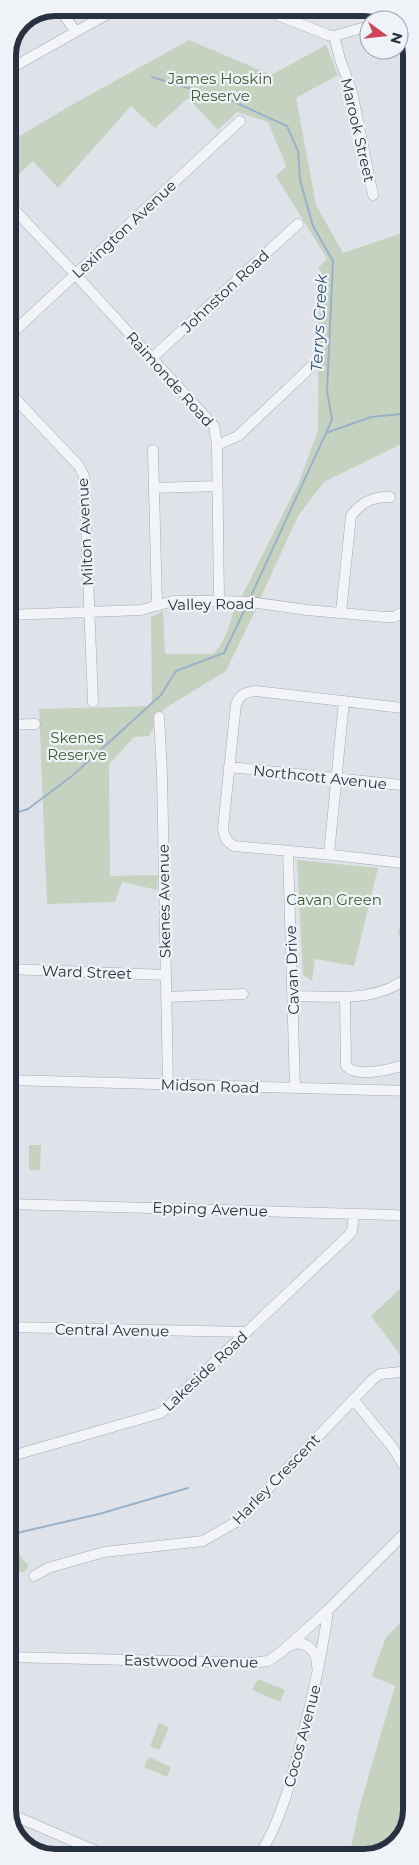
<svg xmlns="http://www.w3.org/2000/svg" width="419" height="1865" font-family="Montserrat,sans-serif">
<rect width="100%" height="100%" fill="#dfe3e9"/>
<path fill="#c5d2c0" d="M 189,40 L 271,75 L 326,45 L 338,75 L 296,98 L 316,205 L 343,253 L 411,230 L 411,439 L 324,482 L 298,516 L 260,599 L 241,598 L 299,482 L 318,431 L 319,267 L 327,259 L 276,176 L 286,166 L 268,122 L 237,112 L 218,130 L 188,98 L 155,128 L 131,106 L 58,188 L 33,161 L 8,185 L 8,143 L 68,107 Z
M 235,606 L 256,609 L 226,671 L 164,709 L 149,736 L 134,737 L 109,764 L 110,876 L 158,875 L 157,890 L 122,882 L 115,902 L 47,904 L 39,709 L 152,706 L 151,617 L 163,611 L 165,654 L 213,654 C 226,641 230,624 235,606 Z
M 297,860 L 378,868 L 354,966 L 315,959 L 312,981 L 303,975 Z
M 409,872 L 411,872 L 411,934 L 398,935 Z
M 29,1145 L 41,1145 L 40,1170 L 29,1170 Z
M 404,1285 L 411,1292 L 411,1369 L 371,1316 Z
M 12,1537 L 22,1559 L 29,1566 L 24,1572 L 8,1570 L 8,1538 Z
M 411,1613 L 411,1810 L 400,1841 L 373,1857 L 349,1857 L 360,1805 L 395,1686 L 372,1676 L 386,1637 Z
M 258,1679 L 285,1690 L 280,1702 L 252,1690 Z
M 159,1723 L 169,1728 L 159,1750 L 150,1746 Z
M 149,1757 L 171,1767 L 167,1777 L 144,1767 Z"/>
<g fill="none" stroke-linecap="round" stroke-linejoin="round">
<path stroke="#9ab2c9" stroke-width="2" d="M 152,77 L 232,101 L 287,126 L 298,151 L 300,180 L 313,226 L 333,261 L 327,391 L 332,420 L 251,596
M 326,433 L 371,417 L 411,413
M 15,813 L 28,809 L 72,776 L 161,695 L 176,671 L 224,653 L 246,607
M 8,1535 L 99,1514 L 188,1488"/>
<defs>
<path id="minor" d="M 59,8 L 75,31
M 260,8 L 328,35 L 334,36 L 369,26
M 386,20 L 392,18
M 334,36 L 340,59 L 352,92 L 373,195
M 8,70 L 118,8
M 8,203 L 75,274 L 214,426 L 217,445 L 219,601
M 8,337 L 240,121
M 152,358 L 298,224
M 8,391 L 79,466 L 84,476 L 93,702
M 217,445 L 238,436 L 313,365
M 153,450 L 157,605
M 154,488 L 217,486
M 341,612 L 351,516 C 360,503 374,496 390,497
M 8,615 L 141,610 L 173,601 L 219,601 L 251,602 L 307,610 L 385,617 L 394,617 L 411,608
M 411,709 L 256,691 C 246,692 240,694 236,704 L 223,828 C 224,837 226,841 234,846 L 333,855 L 411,864
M 159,717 L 162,773 L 168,1085
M 8,725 L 35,724
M 229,767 L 411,786
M 288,851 L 295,1088
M 329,854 L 344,701
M 8,969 L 166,975
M 293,996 C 335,996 376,1004 411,975
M 166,997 L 243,994
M 345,997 L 346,1066 C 358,1079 396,1068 411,1063
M 8,1080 L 411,1091
M 8,1204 L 394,1215 L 411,1217
M 8,1327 L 247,1332
M 353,1399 L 393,1448 L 411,1478
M 8,1457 L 161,1413 L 347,1237 L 352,1231 L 354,1214
M 34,1576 L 48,1568 L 104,1552 L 203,1541 L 236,1522 L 372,1380 L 380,1374 L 411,1371
M 289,1646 C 305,1638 317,1650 317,1666
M 8,1657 L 252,1663 L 268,1661 L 280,1653 L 328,1610 L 411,1527
M 8,1813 L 110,1857
M 258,1857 C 280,1824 290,1784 300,1746 C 312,1700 322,1657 328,1610"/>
</defs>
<use href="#minor" stroke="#a4aab3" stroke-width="11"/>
<use href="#minor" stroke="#f2f4f7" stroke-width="10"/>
</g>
<g text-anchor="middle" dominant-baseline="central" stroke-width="4.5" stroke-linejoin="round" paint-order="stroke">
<g font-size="15" fill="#3d5b35" stroke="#eff2f6">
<text x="220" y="78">James Hoskin<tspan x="220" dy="17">Reserve</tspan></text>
<text x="77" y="737">Skenes<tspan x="77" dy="17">Reserve</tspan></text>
<text x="334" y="899">Cavan Green</text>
</g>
<g font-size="15" fill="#283140" stroke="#eff2f6">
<text transform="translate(358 130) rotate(77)">Marook Street</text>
<text transform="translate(124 229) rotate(-43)">Lexington Avenue</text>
<text transform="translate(225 291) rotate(-43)">Johnston Road</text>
<text transform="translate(170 379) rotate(48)">Raimonde Road</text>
<text transform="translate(85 532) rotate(-93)">Milton Avenue</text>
<text transform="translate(211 604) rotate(-1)">Valley Road</text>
<text transform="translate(320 777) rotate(6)">Northcott Avenue</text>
<text transform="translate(164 901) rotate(-91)">Skenes Avenue</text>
<text transform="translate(292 970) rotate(-92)">Cavan Drive</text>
<text transform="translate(87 972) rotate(2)">Ward Street</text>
<text transform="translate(210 1086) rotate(2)">Midson Road</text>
<text transform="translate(210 1209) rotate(2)">Epping Avenue</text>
<text transform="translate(112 1330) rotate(1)">Central Avenue</text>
<text transform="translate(205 1371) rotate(-43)">Lakeside Road</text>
<text transform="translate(276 1479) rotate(-46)">Harley Crescent</text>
<text transform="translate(191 1661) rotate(1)">Eastwood Avenue</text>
<text transform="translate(302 1736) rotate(-75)">Cocos Avenue</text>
</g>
<g font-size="16" font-style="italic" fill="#325174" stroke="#eff2f6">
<text transform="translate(319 323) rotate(-87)">Terrys Creek</text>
</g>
</g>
<path d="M0 0H419V1865H0ZM55 16H364A39 39 0 0 1 403 55V1810A39 39 0 0 1 364 1849H55A39 39 0 0 1 16 1810V55A39 39 0 0 1 55 16Z" fill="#eff2f6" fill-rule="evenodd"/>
<path fill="none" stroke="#283140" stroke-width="6" d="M55 16H364A39 39 0 0 1 403 55V1810A39 39 0 0 1 364 1849H55A39 39 0 0 1 16 1810V55A39 39 0 0 1 55 16Z"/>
<g transform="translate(384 35) rotate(105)"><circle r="24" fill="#eff2f6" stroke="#9fa5ad"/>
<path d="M0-4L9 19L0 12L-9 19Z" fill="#ce445b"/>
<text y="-8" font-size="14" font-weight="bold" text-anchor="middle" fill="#283140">N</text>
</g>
</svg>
